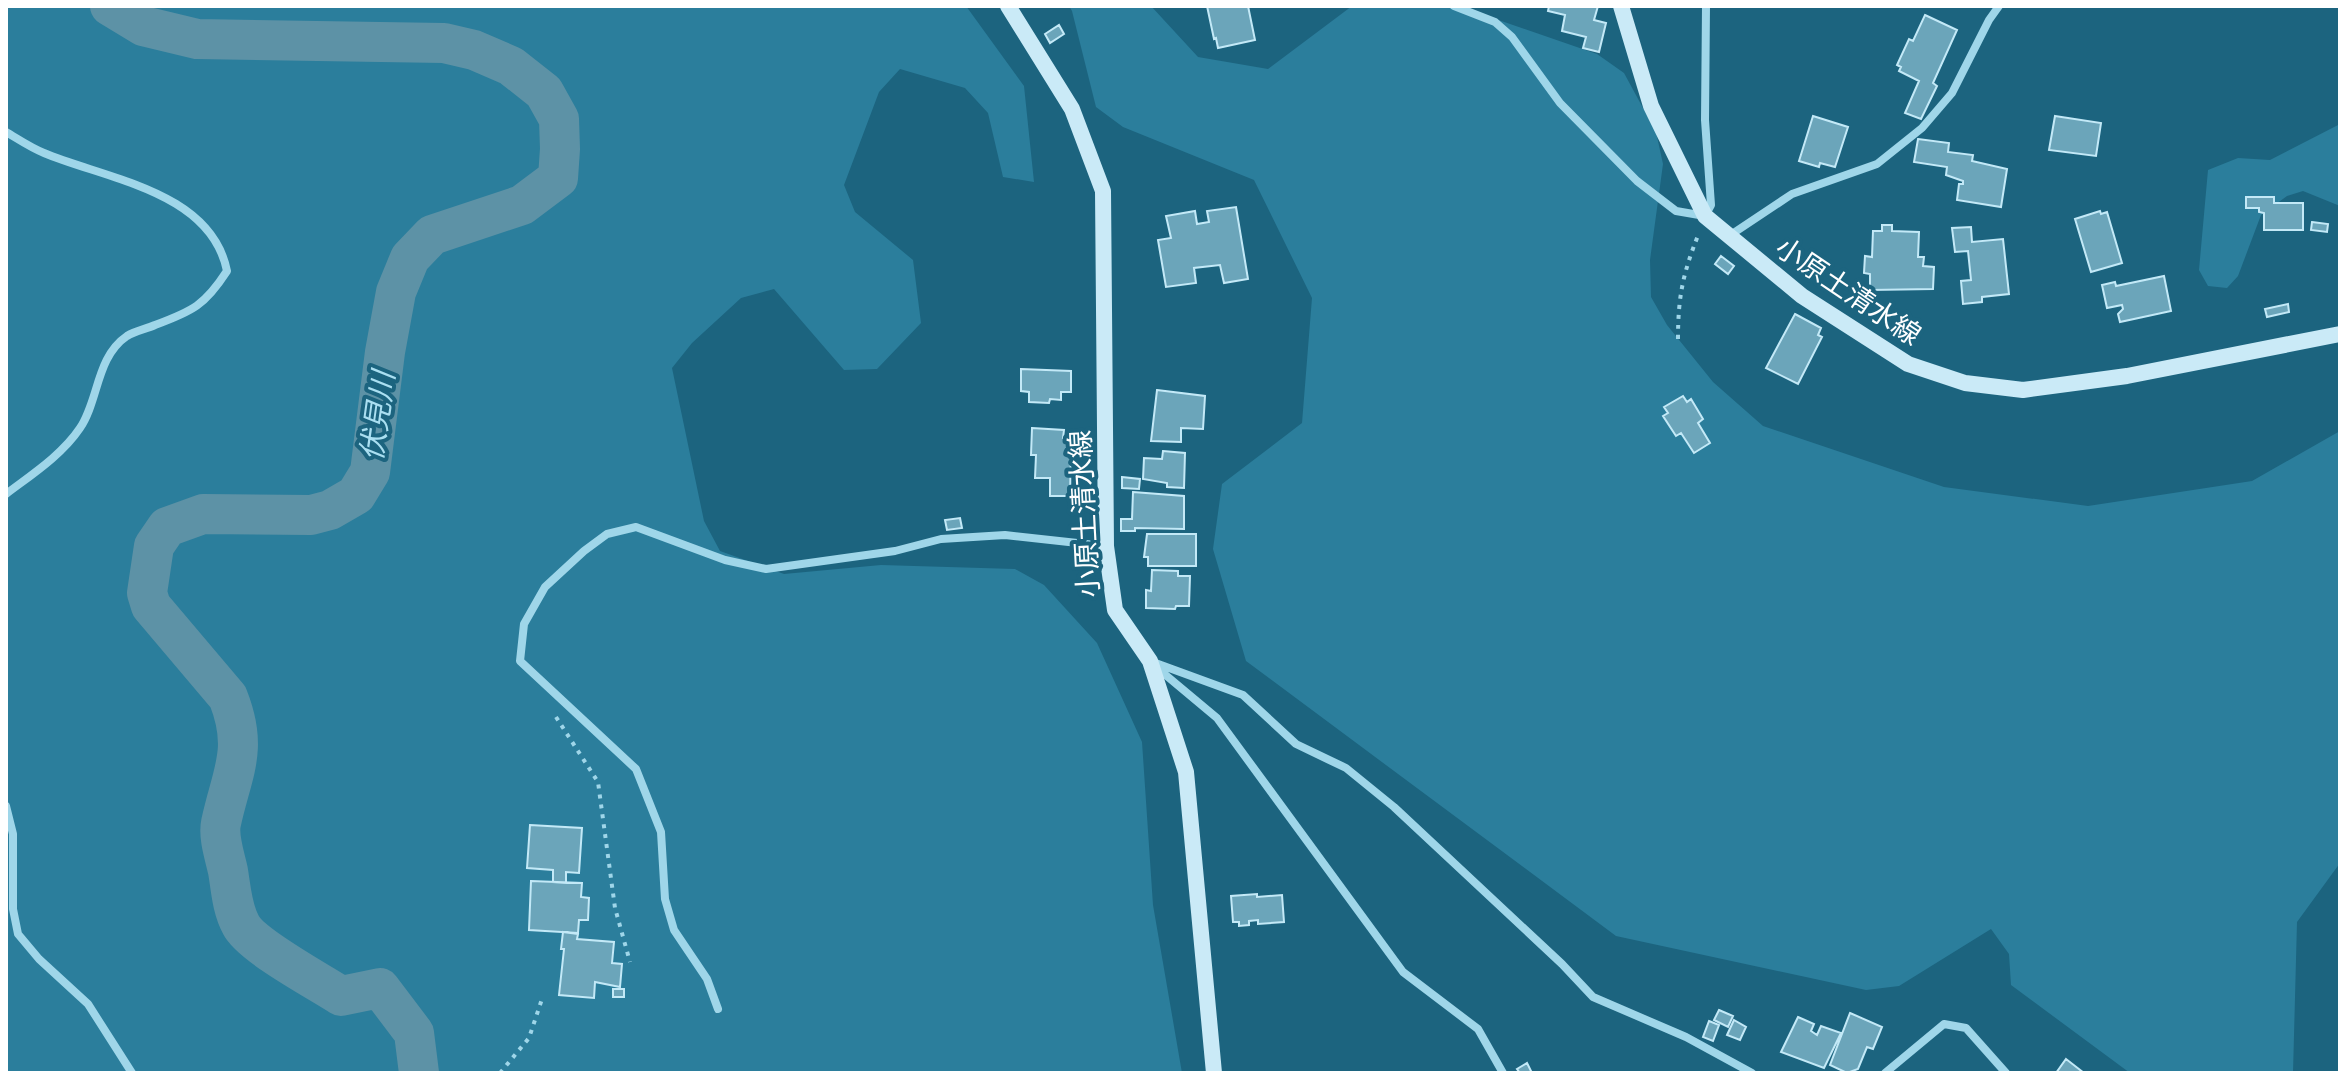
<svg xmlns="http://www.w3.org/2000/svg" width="2346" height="1079" font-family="Barlow,'Noto Sans JP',sans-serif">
<rect width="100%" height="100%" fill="#1c647f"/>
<path fill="#2b7e9c" d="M 6,6 L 966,6 L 1024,86 L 1034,182 L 1003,177 L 988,113 L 965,88 L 900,69 L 879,92 L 844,185 L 855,212 L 913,260 L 921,323 L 877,369 L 844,370 L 774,289 L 741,298 L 692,343 L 672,368 L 704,521 L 720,551 L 784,574 L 881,565 L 1015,569 L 1044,585 L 1097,643 L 1142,742 L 1153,905 L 1182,1073 L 6,1073 Z
M 1069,6 L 1151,6 L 1198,57 L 1268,69 L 1352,6 L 1458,6 L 1597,54 L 1624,73 L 1656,132 L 1663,164 L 1650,260 L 1651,297 L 1667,325 L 1713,382 L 1763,426 L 1944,487 L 2088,506 L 2252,481 L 2340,431 L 2340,863 L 2297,922 L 2293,1073 L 2130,1073 L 2011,985 L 2009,954 L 1991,929 L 1899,986 L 1866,990 L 1616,936 L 1246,661 L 1213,549 L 1222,484 L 1302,423 L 1312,298 L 1254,180 L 1123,127 L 1096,107 L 1072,11 Z
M 2340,124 L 2340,206 L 2303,191 L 2287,196 L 2261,215 L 2238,276 L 2227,288 L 2208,286 L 2199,270 L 2208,170 L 2238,158 L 2270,160 Z"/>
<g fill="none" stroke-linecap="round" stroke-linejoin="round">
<path stroke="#5d92a6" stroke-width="40" d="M 110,6 L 143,26 L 197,39 L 444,43 L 474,50 L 511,66 L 544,92 L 559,119 L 560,149 L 558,178 L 522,205 L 432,235 L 410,258 L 396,292 L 385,352 L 370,472 L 356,495 L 330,510 L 311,515 L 203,514 L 167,527 L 154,546 L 147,593 L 151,606 L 228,697 C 249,750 232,772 221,823 C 218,837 225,857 228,871 C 231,889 232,909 241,925 C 252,946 318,981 341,996 L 380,988 L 414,1033 L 419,1073"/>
</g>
<path fill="#6ba5ba" stroke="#c3e9f7" stroke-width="2" d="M 1207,6 L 1248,6 L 1255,40 L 1218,48 L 1216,38 L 1214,39 Z
M 1549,6 L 1598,6 L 1594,20 L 1606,23 L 1599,52 L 1583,48 L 1586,37 L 1562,31 L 1565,15 L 1548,11 Z
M 1925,15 L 1957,30 L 1933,83 L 1937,86 L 1921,119 L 1905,113 L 1919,81 L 1899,71 L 1901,67 L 1897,65 L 1909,39 L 1913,41 Z
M 1059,25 L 1064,34 L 1050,43 L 1045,34 Z
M 1813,116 L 1848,127 L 1835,167 L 1820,163 L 1819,167 L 1799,161 Z
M 2055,116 L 2101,123 L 2096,156 L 2049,150 Z
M 1918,139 L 1949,143 L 1948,152 L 1973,155 L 1972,161 L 2007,169 L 2001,207 L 1957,200 L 1959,184 L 1963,184 L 1963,181 L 1946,175 L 1947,167 L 1914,162 Z
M 2246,197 L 2274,197 L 2274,203 L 2303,203 L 2303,230 L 2264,230 L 2264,213 L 2259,212 L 2259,208 L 2246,208 Z
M 1236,207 L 1248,279 L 1224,283 L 1220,265 L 1194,268 L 1196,283 L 1166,287 L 1158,240 L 1171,238 L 1166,216 L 1195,211 L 1197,224 L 1209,222 L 1207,211 Z
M 2100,211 L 2101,214 L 2107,212 L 2122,263 L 2091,272 L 2075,219 Z
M 2312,222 L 2328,224 L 2327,232 L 2311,230 Z
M 1882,225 L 1892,225 L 1892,231 L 1919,232 L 1918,257 L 1924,257 L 1923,266 L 1934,267 L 1933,289 L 1870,290 L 1870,274 L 1864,273 L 1865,256 L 1872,257 L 1873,231 L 1882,231 Z
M 1971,227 L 1972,242 L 2003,239 L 2009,294 L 1982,297 L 1982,302 L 1963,304 L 1961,281 L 1971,280 L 1968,251 L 1955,252 L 1952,228 Z
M 1721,256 L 1734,266 L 1728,274 L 1715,264 Z
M 2164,276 L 2171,311 L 2120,322 L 2118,314 L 2123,309 L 2122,305 L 2107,308 L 2102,285 L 2115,282 L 2116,286 Z
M 2288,304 L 2289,312 L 2267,317 L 2265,309 Z
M 1795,314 L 1821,328 L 1818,335 L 1822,337 L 1798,384 L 1766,368 Z
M 1021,369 L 1071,371 L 1071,392 L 1061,392 L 1061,400 L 1050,399 L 1049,403 L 1029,402 L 1029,392 L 1021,391 Z
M 1157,390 L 1205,396 L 1203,429 L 1181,428 L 1181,442 L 1151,441 Z
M 1683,396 L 1687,402 L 1691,399 L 1703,419 L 1698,423 L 1710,443 L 1694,453 L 1681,433 L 1676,436 L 1663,416 L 1668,413 L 1664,407 Z
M 1032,428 L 1064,430 L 1063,438 L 1074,438 L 1073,449 L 1071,449 L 1070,496 L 1050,496 L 1050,478 L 1035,478 L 1036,455 L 1031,455 Z
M 1163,451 L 1185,453 L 1184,488 L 1167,487 L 1167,483 L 1143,479 L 1144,458 L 1162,459 Z
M 1122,477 L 1140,479 L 1139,489 L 1122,488 Z
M 1133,492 L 1184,496 L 1184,529 L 1135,528 L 1135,531 L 1121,531 L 1121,519 L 1132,519 Z
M 960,518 L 962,528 L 947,530 L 945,520 Z
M 1147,534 L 1196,534 L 1196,566 L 1148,566 L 1148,557 L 1144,557 Z
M 1152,570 L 1178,571 L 1178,576 L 1190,576 L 1189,606 L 1176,606 L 1175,609 L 1146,608 L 1146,590 L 1151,591 Z
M 530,825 L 582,828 L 579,873 L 566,872 L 566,883 L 553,882 L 553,870 L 527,868 Z
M 531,881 L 582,883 L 581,897 L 589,898 L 588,920 L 579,920 L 578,933 L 529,930 Z
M 1257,894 L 1257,897 L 1282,895 L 1284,922 L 1258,924 L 1258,920 L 1249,921 L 1249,925 L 1239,926 L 1239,922 L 1233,922 L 1231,896 Z
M 563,932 L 578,934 L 577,939 L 614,942 L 612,963 L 622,964 L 620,987 L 595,982 L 594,998 L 559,995 L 564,949 L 561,949 Z
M 613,989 L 624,989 L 624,997 L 613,997 Z
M 1719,1010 L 1733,1016 L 1728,1027 L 1714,1020 Z
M 1850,1013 L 1882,1027 L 1873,1049 L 1867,1047 L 1858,1069 L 1847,1073 L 1830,1065 Z
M 1798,1017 L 1814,1024 L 1811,1031 L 1817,1035 L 1821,1026 L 1841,1033 L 1824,1068 L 1781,1052 Z
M 1734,1020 L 1746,1027 L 1740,1040 L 1727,1035 Z
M 1709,1021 L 1719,1025 L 1713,1041 L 1703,1037 Z
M 2066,1059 L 2084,1073 L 2056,1073 Z
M 1527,1063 L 1532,1073 L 1520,1073 L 1517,1069 Z"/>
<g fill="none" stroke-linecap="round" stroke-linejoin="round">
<path stroke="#9fd6e9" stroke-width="4" stroke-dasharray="4 6" stroke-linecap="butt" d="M 1678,339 C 1678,296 1683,273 1699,233
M 556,717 L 598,782 L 615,908 L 630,962
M 500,1073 L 529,1038 L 543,996"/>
<path stroke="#9fd6e9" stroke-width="8" d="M 1454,6 L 1495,22 L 1512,37 L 1560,103 L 1637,181 L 1676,211 L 1705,216 L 1711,205 L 1705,120 L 1706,6
M 6,132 C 18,139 31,148 44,153 C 106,179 211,191 227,271 C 205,305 193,311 155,325 C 146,329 135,331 127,336 C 96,357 99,400 80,428 C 62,455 31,475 6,494
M 1729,236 L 1792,194 L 1877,164 L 1922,128 L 1952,93 L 1989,20 L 1999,6
M 1150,661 L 1243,695 L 1296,744 L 1346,768 L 1394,807 L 1562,964 L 1593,997 L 1686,1037 L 1752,1073
M 1156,667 L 1217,718 L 1403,972 L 1478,1029 L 1503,1073
M 6,806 L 13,834 L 13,909 L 18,934 L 39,959 L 88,1004 L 132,1073
M 718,1009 L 707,979 L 674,930 L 665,899 L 661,832 L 636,769 L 520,661 L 524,624 L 545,587 L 584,551 L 607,534 L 636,527 L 725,560 L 766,569 L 895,551 L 941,539 L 1005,535 L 1105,546
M 1885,1073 L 1944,1024 L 1966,1028 L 2006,1073"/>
<path stroke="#caeaf7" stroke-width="16" d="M 1008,6 L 1072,109 L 1103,191 L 1106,546 L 1115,610 L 1150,661 L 1186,772 L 1214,1073
M 1621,6 L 1651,106 L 1705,216 L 1802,296 L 1908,364 L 1965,383 L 2023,390 L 2127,376 L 2340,334"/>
</g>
<g text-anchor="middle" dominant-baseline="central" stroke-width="8" stroke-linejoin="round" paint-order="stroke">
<g font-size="28" fill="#fff" stroke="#1c647f">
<text transform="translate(1849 290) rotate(34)">小原土清水線</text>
<text transform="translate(1083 514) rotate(-93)">小原土清水線</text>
</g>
<g font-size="30" font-style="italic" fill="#aadff1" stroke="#1c647f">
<text transform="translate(376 416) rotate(-82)">伏見川</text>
</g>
</g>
<rect width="2346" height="1079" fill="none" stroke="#ffffff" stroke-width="16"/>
</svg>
